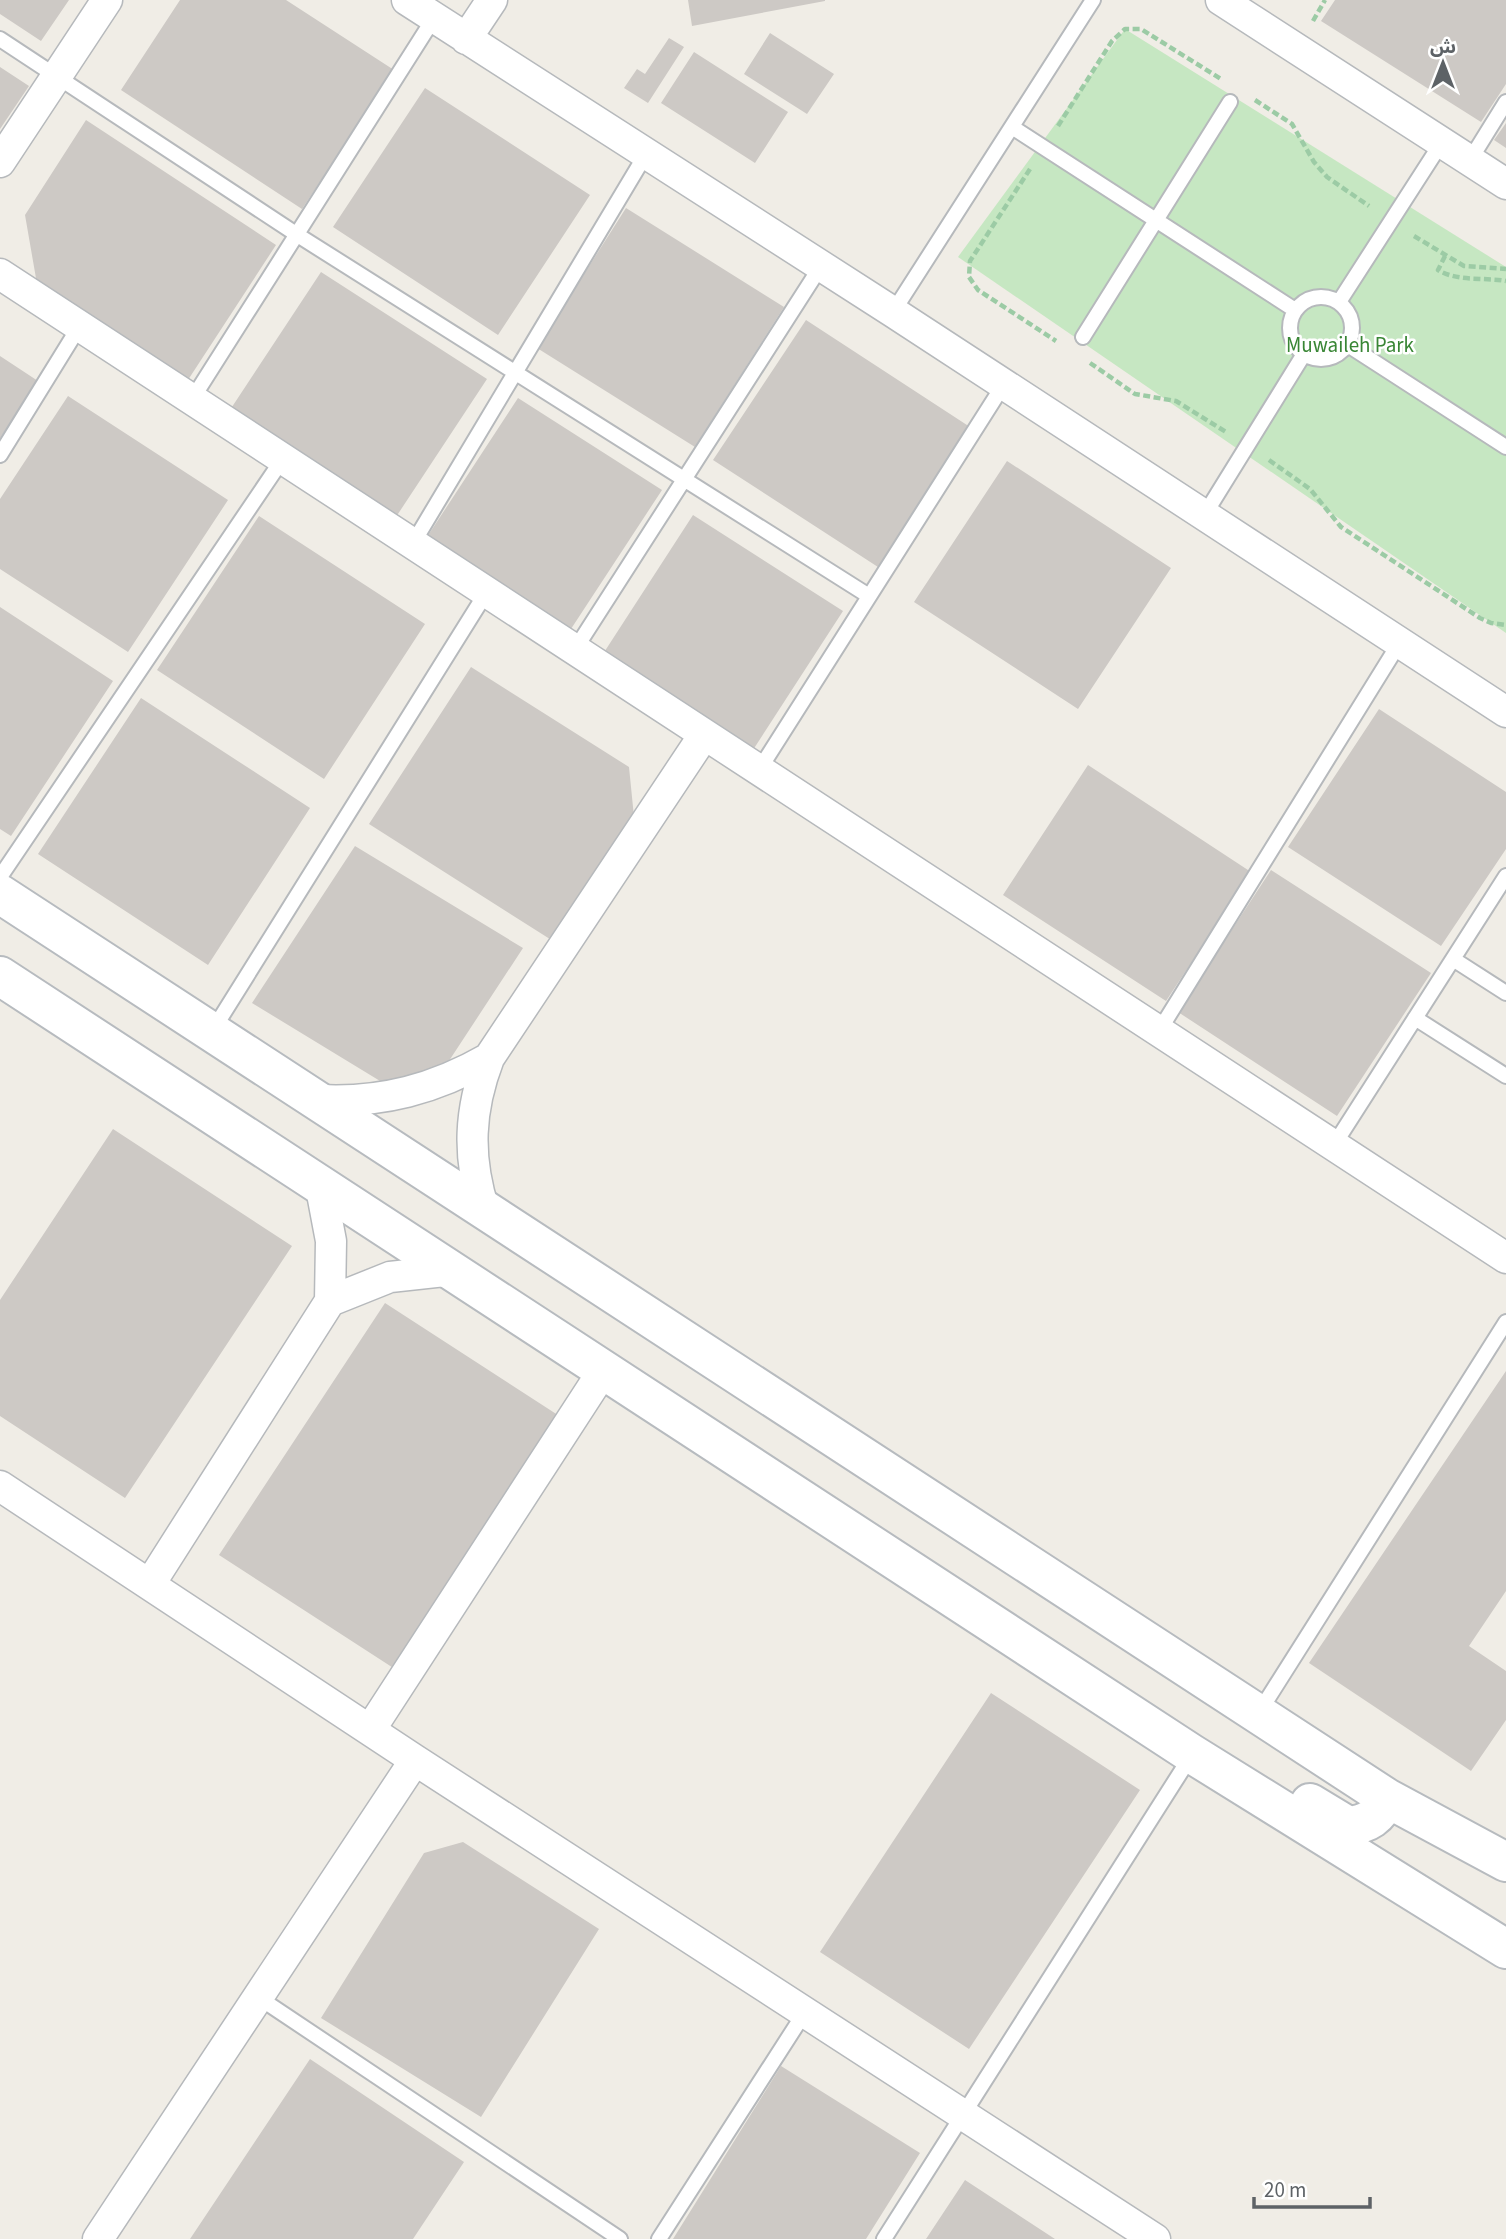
<svg xmlns="http://www.w3.org/2000/svg" width="1506" height="2239" font-family="'Source Sans 3','Noto Sans Arabic',sans-serif">
<rect width="100%" height="100%" fill="#f0ede6"/>
<path fill="#c6e7c2" d="M 1125,29 L 1506,267 L 1506,633 L 958,257 Z"/>
<path fill="#cdc9c5" d="M 0,0 L 69,0 L 41,41 L 0,14 Z
M 180,0 L 286,0 L 394,70 L 302,209 L 121,90 Z
M 688,0 L 825,0 L 825,1 L 692,26 Z
M 1335,0 L 1506,0 L 1506,84 L 1481,122 L 1321,21 Z
M 770,33 L 834,74 L 807,114 L 744,74 Z
M 669,38 L 684,47 L 648,103 L 624,88 L 637,69 L 645,74 Z
M 694,52 L 788,112 L 755,163 L 661,103 Z
M 0,67 L 29,86 L 0,129 Z
M 425,88 L 590,195 L 498,335 L 333,227 Z
M 86,120 L 276,245 L 186,383 L 37,284 L 25,215 Z
M 1506,123 L 1506,148 L 1494,140 Z
M 626,208 L 784,307 L 695,447 L 537,348 Z
M 321,272 L 487,379 L 394,520 L 228,413 Z
M 806,320 L 970,427 L 878,567 L 713,460 Z
M 0,356 L 38,381 L 0,438 Z
M 68,396 L 228,500 L 128,652 L 0,569 L 0,499 Z
M 518,398 L 662,490 L 569,632 L 425,540 Z
M 1007,461 L 1171,568 L 1078,709 L 914,602 Z
M 693,515 L 843,611 L 751,753 L 601,657 Z
M 259,516 L 425,624 L 324,779 L 157,670 Z
M 0,607 L 113,681 L 11,836 L 0,829 Z
M 471,667 L 629,767 L 634,817 L 553,941 L 369,824 Z
M 141,698 L 310,808 L 208,965 L 38,854 Z
M 1379,709 L 1506,792 L 1506,849 L 1441,946 L 1288,847 Z
M 1088,765 L 1251,872 L 1166,1001 L 1003,895 Z
M 355,846 L 523,948 L 443,1070 L 385,1084 L 252,1003 Z
M 1271,870 L 1431,973 L 1337,1116 L 1178,1012 Z
M 113,1129 L 292,1246 L 125,1498 L 0,1416 L 0,1300 Z
M 385,1303 L 564,1419 L 398,1671 L 219,1555 Z
M 1506,1371 L 1506,1591 L 1469,1646 L 1506,1671 L 1506,1720 L 1471,1771 L 1309,1663 Z
M 991,1693 L 1140,1790 L 969,2049 L 820,1952 Z
M 463,1842 L 599,1929 L 481,2117 L 321,2018 L 424,1853 Z
M 310,2059 L 464,2162 L 413,2239 L 190,2239 Z
M 781,2066 L 920,2153 L 866,2239 L 673,2239 Z
M 965,2180 L 1055,2239 L 926,2239 Z"/>
<g fill="none" stroke-linecap="round" stroke-linejoin="round">
<defs>
<path id="lane" d="M 0,39 L 296,234 L 869,596
M 1012,127 L 1295,310
M 1470,160 L 1506,102
M1290 328a31 31 0 1 1 62 0a31 31 0 1 1-62 0Z
M 1339,302 L 1442,142
M 893,312 L 1093,0
M 1083,337 L 1230,102
M 1348,345 L 1506,447
M 191,401 L 434,18
M 0,455 L 79,327
M 1205,514 L 1304,354
M 412,545 L 646,154
M 574,651 L 821,266
M 759,770 L 1004,384
M 0,877 L 282,460
M 1453,959 L 1506,993
M 1415,1018 L 1506,1076
M 213,1030 L 486,593
M 1159,1031 L 1400,642
M 1334,1145 L 1506,876
M 1258,1714 L 1506,1322
M 258,1997 L 620,2239
M 659,2239 L 805,2012
M 884,2239 L 1191,1756"/>
<path id="street" d="M 407,0 L 893,312 L 1506,712
M 1221,0 L 1506,184
M 466,39 L 492,0
M 0,162 L 107,0
M 0,274 L 1506,1258
M 320,1100 C 382,1103 435,1089 489,1058
M 484,1210 C 467,1156 469,1110 489,1058 L 704,735
M 330,1301 L 390,1277 L 454,1270
M 0,1486 L 415,1760 L 1155,2239
M 150,1584 L 330,1301 L 331,1241 L 320,1183
M 370,1730 L 605,1368
M 98,2239 L 415,1760"/>
<path id="secondary" d="M 0,894 L 1387,1798 L 1506,1862
M 0,976 L 1192,1754 L 1506,1949
M 1310,1803 L 1348,1826 C 1368,1824 1379,1817 1387,1798"/>
</defs>
<use href="#lane" stroke="#b6b9bc" stroke-width="18"/>
<use href="#street" stroke="#b6b9bc" stroke-width="33"/>
<use href="#secondary" stroke="#b7bbbf" stroke-width="42"/>
<path stroke="#9ccba5" stroke-width="4.5" stroke-dasharray="7 3.5" stroke-linecap="butt" d="M 1313,21 L 1325,0
M 1255,100 L 1292,124 L 1314,162 L 1327,177 L 1369,206
M 1058,126 L 1112,41 L 1125,29 L 1141,29 L 1221,79
M 1030,169 L 970,261 L 969,277 L 978,290 L 1056,341
M 1414,236 L 1464,266 L 1506,269
M 1445,256 L 1438,270 C 1458,282 1483,277 1506,281
M 1090,363 L 1135,394 L 1176,401 L 1226,432
M 1269,460 L 1310,489 L 1341,527 L 1480,618 L 1491,623 L 1506,625"/>
<use href="#lane" stroke="#fff" stroke-width="14"/>
<use href="#street" stroke="#fff" stroke-width="30"/>
<use href="#secondary" stroke="#fff" stroke-width="38"/>
</g>
<g text-anchor="middle" dominant-baseline="central" stroke-width="5" stroke-linejoin="round" paint-order="stroke">
<g font-size="21" fill="#398635" stroke="#fff">
<text x="1350" y="345">Muwaileh Park</text>
</g>
</g>
<g transform="translate(1443 63)" stroke="#ffffff" stroke-width="5" paint-order="stroke">
<path d="M0-5L12 26L0 18L-12 26Z" fill="#5d6266"/>
<text y="-10" font-size="19" font-weight="bold" text-anchor="middle" fill="#5d6266">ش</text>
</g>
<path d="M1254 2197v10h116v-10" fill="none" stroke="#5d6266" stroke-width="3.5"/>
<text x="1264" y="2197" font-size="21" fill="#5d6266" stroke="#ffffff" stroke-width="5" paint-order="stroke">20 m</text>
</svg>
